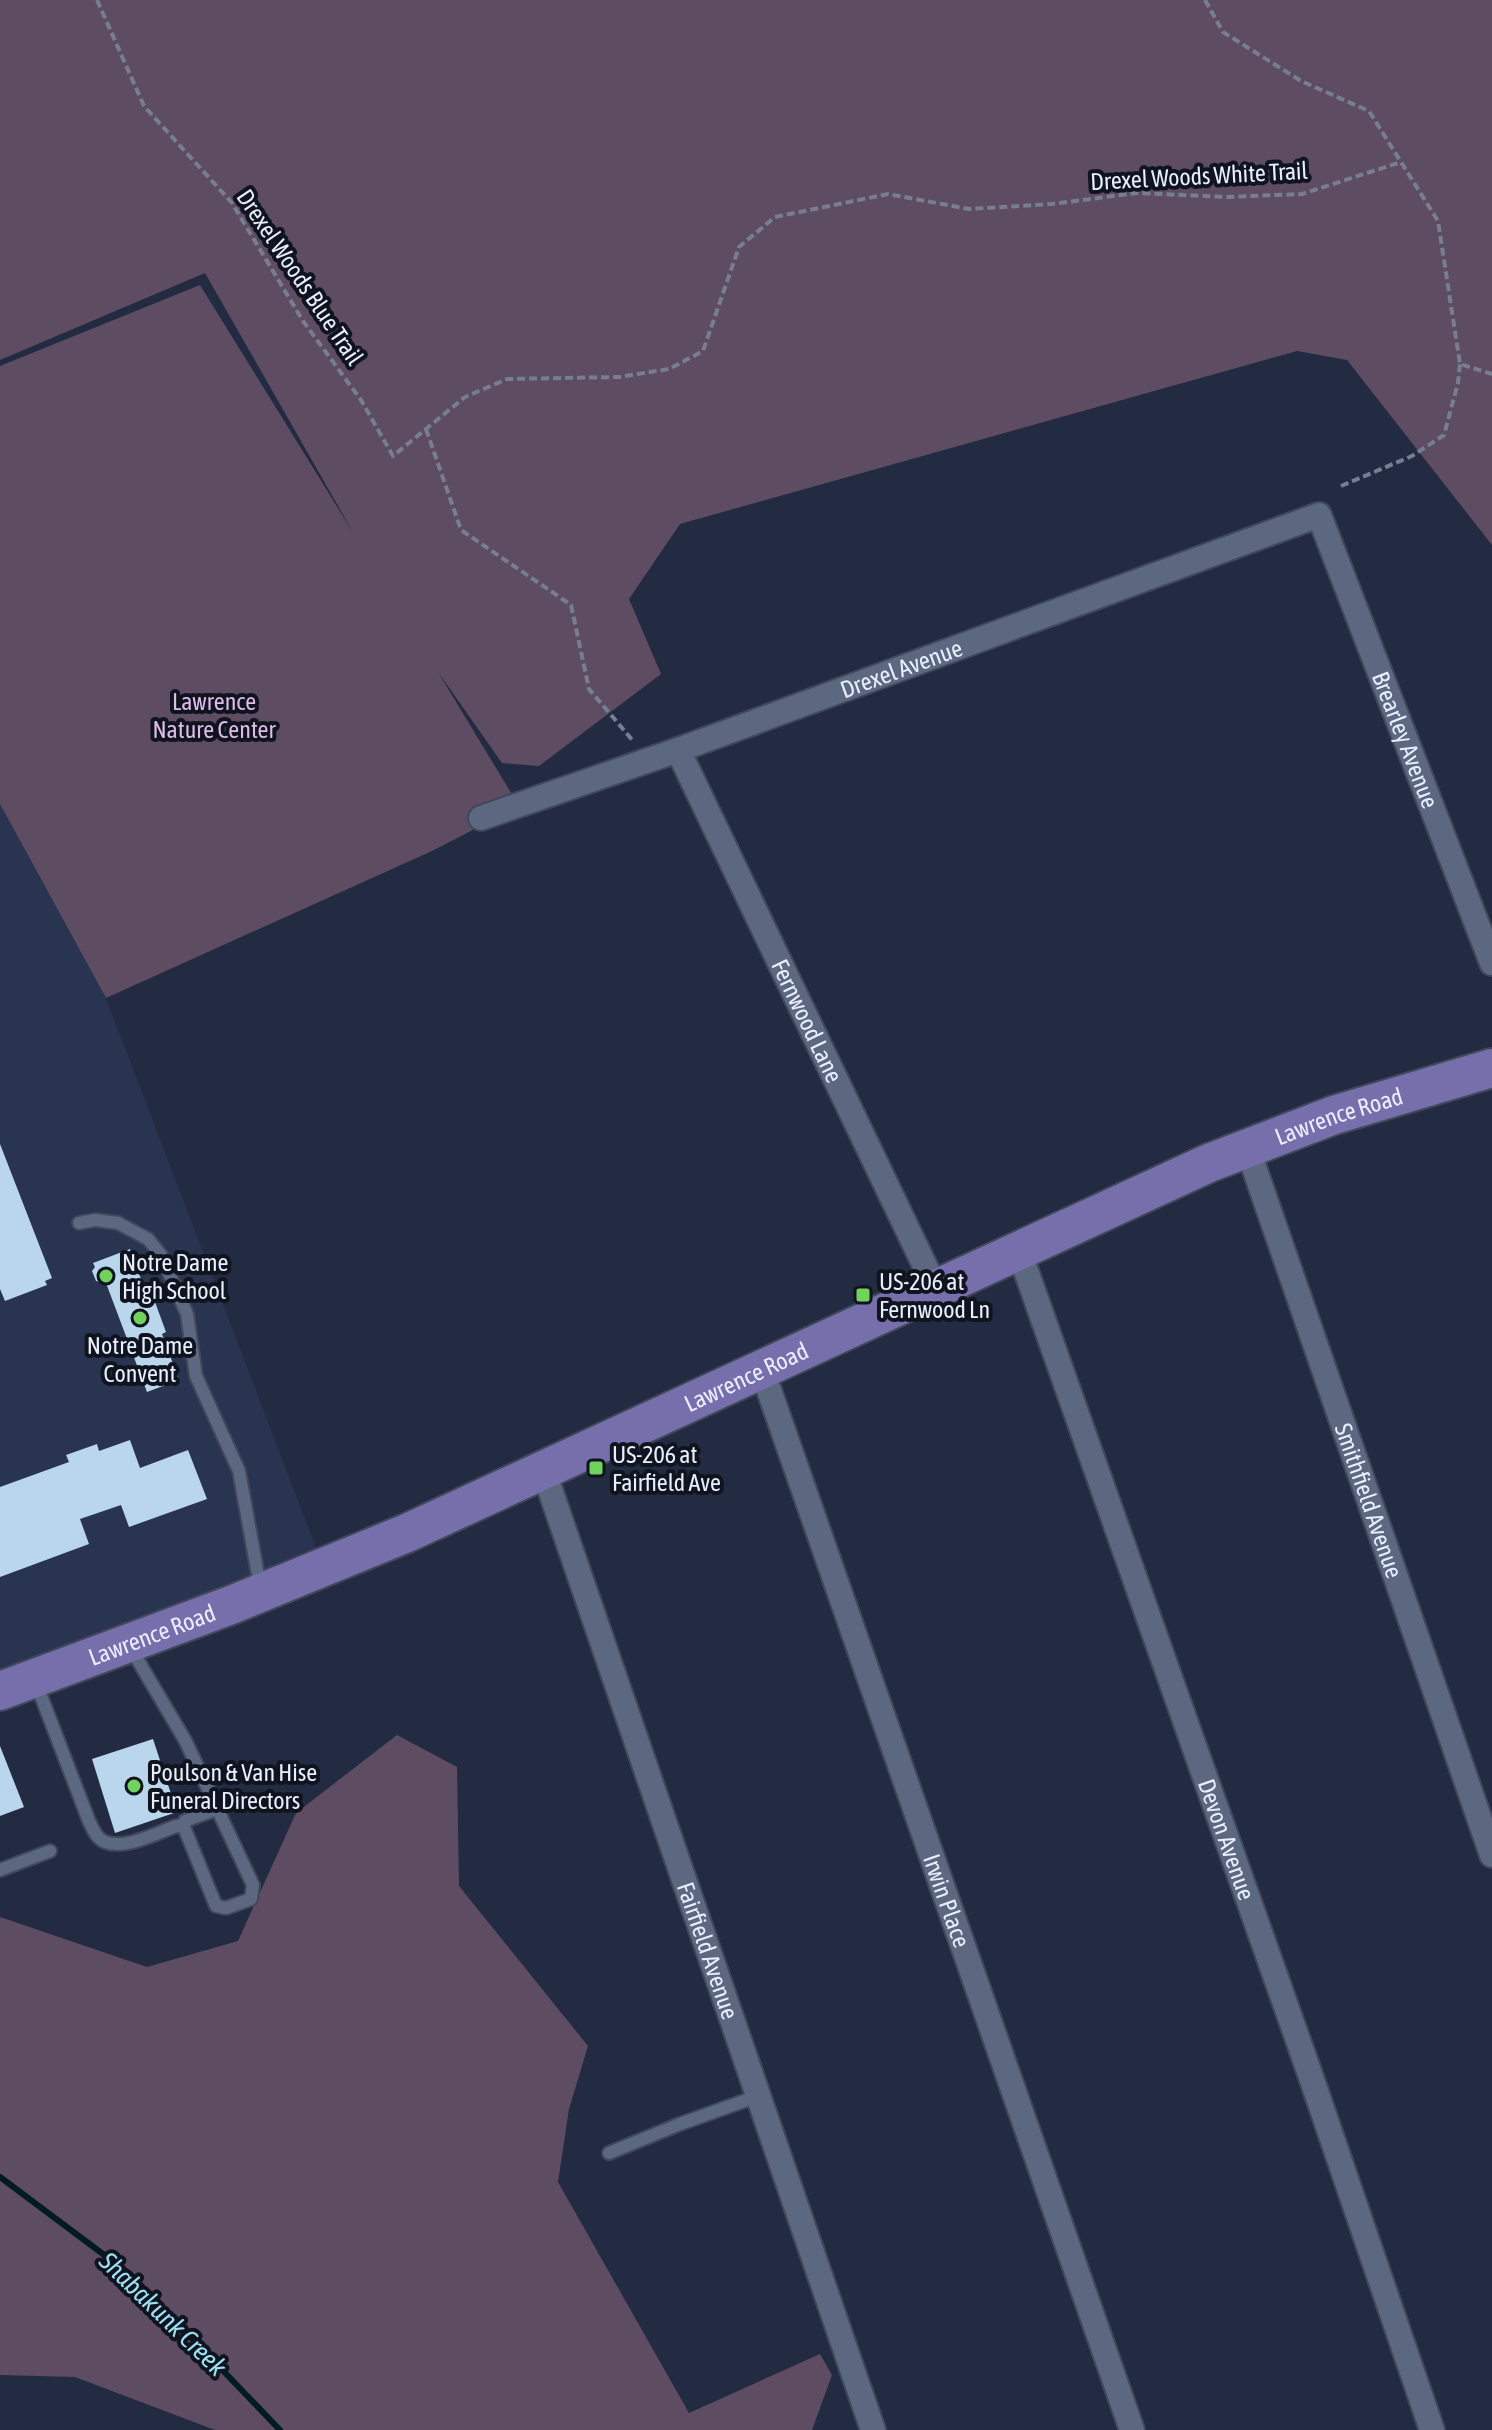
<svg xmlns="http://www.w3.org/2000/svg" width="1492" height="2430" font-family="'Asap Condensed',sans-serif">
<rect width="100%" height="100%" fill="#222b41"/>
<path fill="#293450" d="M 0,804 L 106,998 L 318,1553 L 0,1672 Z"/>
<path fill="#5e4c63" d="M 0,0 L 1492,0 L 1492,545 L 1347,360 L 1297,351 L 680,524 L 629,599 L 661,674 L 539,766 L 502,763 L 438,672 L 519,806 L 432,851 L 106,998 L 0,804 L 0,366 L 200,285 L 354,534 L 205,273 L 0,360 Z
M 397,1735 L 457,1767 L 459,1886 L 588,2046 L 569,2109 L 558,2182 L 689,2413 L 820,2354 L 832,2375 L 812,2430 L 215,2430 L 75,2377 L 0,2375 L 0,1917 L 147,1967 L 238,1941 L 296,1813 Z"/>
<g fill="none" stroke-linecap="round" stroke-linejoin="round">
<path stroke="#021b22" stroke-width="6" d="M 0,2177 L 131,2275 L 280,2430"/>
</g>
<path fill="#bad6ed" d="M 0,1144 L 52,1278 L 45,1281 L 47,1285 L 5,1301 L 0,1289 Z
M 130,1249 L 150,1304 L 155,1302 L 166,1332 L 162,1334 L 179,1380 L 147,1392 L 106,1283 L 96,1281 L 92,1271 L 95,1267 L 93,1263 Z
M 130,1440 L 140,1468 L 188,1450 L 207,1499 L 129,1527 L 121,1505 L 80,1519 L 89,1544 L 0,1577 L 0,1487 L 69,1462 L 66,1455 L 97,1444 L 99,1451 Z
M 153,1739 L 177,1812 L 115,1833 L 92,1759 Z
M 0,1746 L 24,1807 L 0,1816 Z"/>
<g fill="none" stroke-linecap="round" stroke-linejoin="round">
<defs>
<path id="service" d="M 79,1223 L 95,1220 L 118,1223 L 148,1239 L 161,1255 L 187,1314 L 196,1376 L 239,1471 L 260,1586
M 130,1647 L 185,1740 L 253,1885 L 251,1899 L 226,1908 L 216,1906 L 184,1827 L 185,1821 L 217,1809
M 36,1683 L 89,1821 C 93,1829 96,1838 105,1842 C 125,1850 157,1833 176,1826 L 184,1827
M 0,1870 L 50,1851
M 609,2153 L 680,2124 L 758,2096"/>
<g id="minor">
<path id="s1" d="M 678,750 L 936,1289"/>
<path id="s2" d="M 481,818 L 678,750 L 1319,515 L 1492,963"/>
<path id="s3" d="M 1247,1147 L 1492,1855"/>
<path id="s4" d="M 1019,1251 L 1310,2074 L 1432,2430"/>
<path id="s5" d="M 762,1370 L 1132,2430"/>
<path id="s6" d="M 544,1472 L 873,2430"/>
</g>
<g id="primary">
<path id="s7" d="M 0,1691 L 231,1605 L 407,1533 L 1209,1163 L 1334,1115 L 1492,1068"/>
</g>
</defs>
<use href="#service" stroke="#41485b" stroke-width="16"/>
<use href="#minor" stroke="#41485b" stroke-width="28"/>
<use href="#primary" stroke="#41485b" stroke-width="42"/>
<path stroke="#777e91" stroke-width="4" stroke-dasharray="8 4" stroke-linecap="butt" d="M 97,0 L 144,106 L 232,203 L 303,321 L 361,400 L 393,456 L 465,397 L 507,379 L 619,377 L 669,369 L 703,351 L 739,247 L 775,217 L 888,194 L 969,209 L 1051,204 L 1137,193 L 1228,197 L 1302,194 L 1401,162
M 1205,0 L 1223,32 L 1301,81 L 1369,111 L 1438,221 L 1460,364 L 1492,374
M 426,429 L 461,530 L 571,605 L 589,689 L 634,742
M 1341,486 L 1412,456 L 1444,435 L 1458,383 L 1460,364"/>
<use href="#service" stroke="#5c6780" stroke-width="12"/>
<use href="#minor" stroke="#5c6780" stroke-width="24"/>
<use href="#primary" stroke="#766fab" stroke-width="38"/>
</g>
<g fill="#71d25e" stroke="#10141e" stroke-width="3">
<circle cx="106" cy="1276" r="8"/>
<rect x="855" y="1287" width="16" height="16" rx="4"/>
<circle cx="140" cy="1318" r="8"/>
<rect x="588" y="1460" width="16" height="16" rx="4"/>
<circle cx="134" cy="1786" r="8"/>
</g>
<g text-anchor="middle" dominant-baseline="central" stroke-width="8" stroke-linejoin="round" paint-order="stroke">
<g font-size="24" fill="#e9effe" stroke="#10141e">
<text transform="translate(1199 176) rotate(-3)">Drexel Woods White Trail</text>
<text transform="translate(300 277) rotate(56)">Drexel Woods Blue Trail</text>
<text stroke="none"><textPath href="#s2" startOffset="446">Drexel Avenue</textPath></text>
<text stroke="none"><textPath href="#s2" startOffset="1132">Brearley Avenue</textPath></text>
<text stroke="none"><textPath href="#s1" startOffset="300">Fernwood Lane</textPath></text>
<text stroke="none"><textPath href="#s7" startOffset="1458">Lawrence Road</textPath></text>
<text stroke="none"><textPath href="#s7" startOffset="810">Lawrence Road</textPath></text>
<text stroke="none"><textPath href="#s3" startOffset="374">Smithfield Avenue</textPath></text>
<text stroke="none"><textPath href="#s7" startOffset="162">Lawrence Road</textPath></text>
<text stroke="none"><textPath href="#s4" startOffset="624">Devon Avenue</textPath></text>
<text stroke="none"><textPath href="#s5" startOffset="562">Irwin Place</textPath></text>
<text stroke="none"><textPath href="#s6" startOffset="506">Fairfield Avenue</textPath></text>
</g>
<g font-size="24" fill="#debbe9" stroke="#10141e">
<text x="214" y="701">Lawrence<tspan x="214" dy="28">Nature Center</tspan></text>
</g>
<g font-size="24" fill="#e9effe" stroke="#10141e" text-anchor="start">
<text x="122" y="1262">Notre Dame<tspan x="122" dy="28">High School</tspan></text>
<text x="879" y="1281">US-206 at<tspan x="879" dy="28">Fernwood Ln</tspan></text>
<text x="140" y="1345" text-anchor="middle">Notre Dame<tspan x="140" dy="28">Convent</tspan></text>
<text x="612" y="1454">US-206 at<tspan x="612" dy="28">Fairfield Ave</tspan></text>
<text x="150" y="1772">Poulson &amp; Van Hise<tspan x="150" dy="28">Funeral Directors</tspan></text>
</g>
<g font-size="26" font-style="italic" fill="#9be0f3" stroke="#10141e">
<text transform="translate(163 2314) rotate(44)">Shabakunk Creek</text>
</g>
</g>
</svg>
